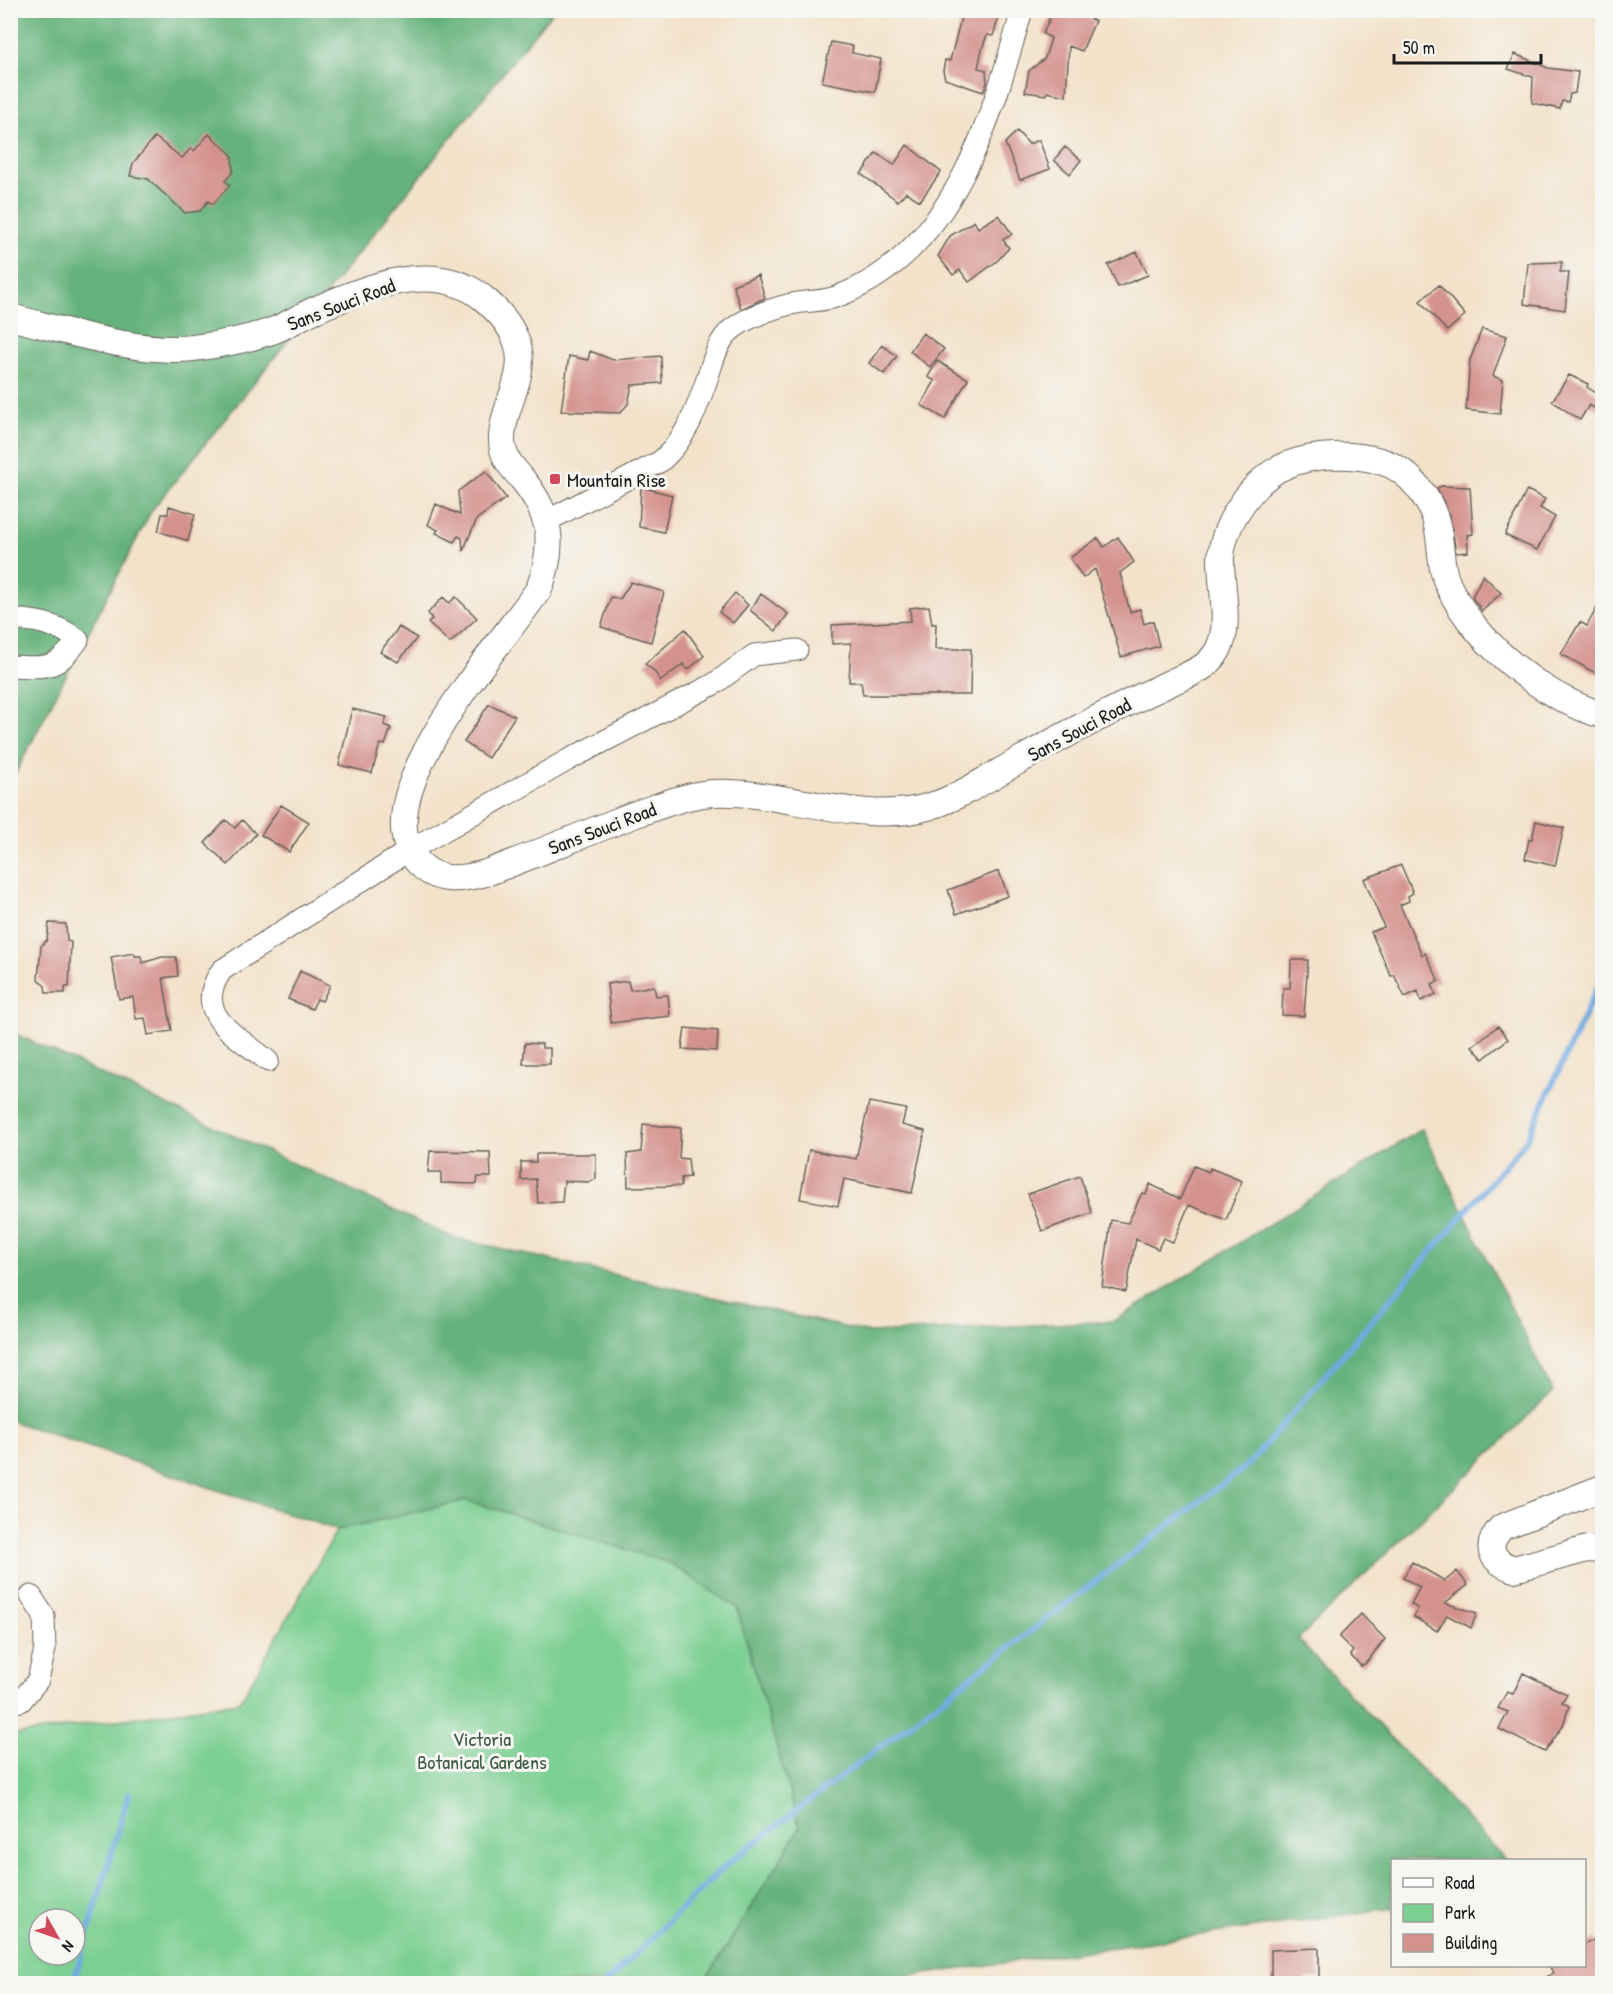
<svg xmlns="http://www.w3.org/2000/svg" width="1613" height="1994" font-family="'Patrick Hand',sans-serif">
<rect width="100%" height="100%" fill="#f6f6f2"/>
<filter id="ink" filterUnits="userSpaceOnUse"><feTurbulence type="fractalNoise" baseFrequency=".0167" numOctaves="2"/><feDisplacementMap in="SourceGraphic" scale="12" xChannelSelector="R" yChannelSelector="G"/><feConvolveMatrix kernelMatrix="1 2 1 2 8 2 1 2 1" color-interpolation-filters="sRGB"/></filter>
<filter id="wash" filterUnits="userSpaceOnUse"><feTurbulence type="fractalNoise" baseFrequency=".008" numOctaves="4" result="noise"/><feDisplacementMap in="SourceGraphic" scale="24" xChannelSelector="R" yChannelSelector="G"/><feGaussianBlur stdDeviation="1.35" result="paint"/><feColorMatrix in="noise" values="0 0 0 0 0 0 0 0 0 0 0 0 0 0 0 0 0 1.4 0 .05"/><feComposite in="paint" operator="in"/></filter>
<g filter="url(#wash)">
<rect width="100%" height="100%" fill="#f3e2ca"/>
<path fill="#7ccf92" stroke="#4c7657" stroke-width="1.5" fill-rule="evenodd" d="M 466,1500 L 670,1563 L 737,1608 L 800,1828 L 704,1983 L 11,1983 L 10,1736 L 240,1702 L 337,1530 ZM 39,1919 L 75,1919 L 75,1955 L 39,1955 Z"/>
<path fill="#65b27c" stroke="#40674c" stroke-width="1.5" d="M 11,11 L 553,11 L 152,510 L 11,782 Z
M 11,1032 L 451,1237 L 870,1333 L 1114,1321 L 1422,1129 L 1553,1392 L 1298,1639 L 1506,1860 L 1392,1860 L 1392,1908 L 862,1983 L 704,1983 L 800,1828 L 737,1608 L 670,1563 L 466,1500 L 337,1530 L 11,1421 Z"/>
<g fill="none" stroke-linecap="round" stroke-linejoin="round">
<path stroke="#6fabe0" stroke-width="6" d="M 73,1984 L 129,1793
M 605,1984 L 726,1865 L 1250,1463 L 1526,1141 L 1602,978"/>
</g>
<g id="blocks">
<path fill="#d4928d" d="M 963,10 L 1001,10 L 993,36 L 987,35 L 982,49 L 978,68 L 986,70 L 987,83 L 983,92 L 945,79 L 943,71 L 945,60 L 950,61 Z
M 1053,10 L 1072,10 L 1095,21 L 1082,51 L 1069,46 L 1066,96 L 1047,92 L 1046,95 L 1025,92 L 1029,71 L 1045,58 L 1051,38 L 1043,34 Z
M 831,42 L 853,46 L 852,53 L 881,59 L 875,92 L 822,82 Z
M 1515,54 L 1548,68 L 1578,72 L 1575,93 L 1570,94 L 1568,102 L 1562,101 L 1560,109 L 1532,103 L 1533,77 L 1508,69 Z
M 1017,131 L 1029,144 L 1039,140 L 1050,169 L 1020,180 L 1005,143 Z
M 209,134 L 232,155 L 233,172 L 225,181 L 230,185 L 213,204 L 208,201 L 200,211 L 185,213 L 148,179 L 130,176 L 133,163 L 155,137 L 182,158 L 191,148 L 194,151 Z
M 907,145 L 941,172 L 920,201 L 906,192 L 898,201 L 861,174 L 876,153 L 894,165 Z
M 1065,147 L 1081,160 L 1070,174 L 1054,160 Z
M 999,215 L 1012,234 L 1003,240 L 1009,248 L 997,261 L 969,282 L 960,270 L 953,275 L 938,256 L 950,236 L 974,221 L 978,228 Z
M 1137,252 L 1148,275 L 1118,287 L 1108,265 Z
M 1562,262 L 1560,272 L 1569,272 L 1565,310 L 1524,304 L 1528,263 Z
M 758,275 L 765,298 L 741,309 L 733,285 Z
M 1439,285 L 1465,315 L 1447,331 L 1420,301 Z
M 1482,329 L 1507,336 L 1493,376 L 1503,380 L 1500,414 L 1466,410 L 1470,360 Z
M 923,333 L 944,349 L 930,367 L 910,351 Z
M 882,345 L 897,356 L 884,374 L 869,363 Z
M 590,351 L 613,360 L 661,356 L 662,383 L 632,385 L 628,404 L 620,413 L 561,411 L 569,356 L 588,360 Z
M 937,361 L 968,379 L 945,419 L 921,405 L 935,381 L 928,377 Z
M 1569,375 L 1588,384 L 1587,387 L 1602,397 L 1602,412 L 1589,405 L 1580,420 L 1552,401 Z
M 486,471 L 506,498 L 477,519 L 463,551 L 462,538 L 458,536 L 454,542 L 436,533 L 438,530 L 428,525 L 436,504 L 460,515 L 458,491 Z
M 1441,486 L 1470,487 L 1473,534 L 1467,535 L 1468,552 L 1456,553 L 1450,515 L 1437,488 Z
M 641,487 L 672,495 L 664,532 L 639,527 Z
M 1527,490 L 1545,499 L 1540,508 L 1555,517 L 1537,550 L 1505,535 Z
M 169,506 L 195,514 L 188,541 L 158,531 L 162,514 L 168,514 Z
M 1118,537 L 1134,562 L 1120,573 L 1130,612 L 1140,609 L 1144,624 L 1153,621 L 1159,646 L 1121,657 L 1095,569 L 1083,578 L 1070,558 L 1098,538 L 1104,547 Z
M 1483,575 L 1501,593 L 1482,611 L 1472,597 Z
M 631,582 L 664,592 L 651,642 L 601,627 L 611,597 L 620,599 Z
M 735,593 L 748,605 L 733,623 L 719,612 Z
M 761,594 L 788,614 L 776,631 L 750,610 Z
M 443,597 L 449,603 L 456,597 L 477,618 L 450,643 L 428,623 L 432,619 L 428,613 Z
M 1602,598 L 1602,665 L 1597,674 L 1561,654 L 1580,622 L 1587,626 Z
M 929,606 L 932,624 L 936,624 L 935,649 L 971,649 L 970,695 L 863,695 L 861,682 L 849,682 L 851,643 L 832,644 L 832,625 L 911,621 L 910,608 Z
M 399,627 L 417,638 L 398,662 L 380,652 Z
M 685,629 L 704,656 L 688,670 L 683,664 L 661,681 L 653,670 L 645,664 Z
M 489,704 L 515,716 L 488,758 L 464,742 Z
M 352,709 L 387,717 L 384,725 L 391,728 L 385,745 L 380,744 L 372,773 L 339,765 Z
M 281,805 L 309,822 L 289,852 L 261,835 Z
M 226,820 L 235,828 L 242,820 L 256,834 L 228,865 L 205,843 Z
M 1536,821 L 1564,828 L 1555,866 L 1525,859 L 1529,839 L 1532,839 Z
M 1401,865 L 1413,893 L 1408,896 L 1409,901 L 1400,905 L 1422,955 L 1425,953 L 1439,981 L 1432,984 L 1436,994 L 1421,1001 L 1418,991 L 1405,997 L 1394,975 L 1391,976 L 1371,932 L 1384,927 L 1364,879 Z
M 999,871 L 1008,896 L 956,914 L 948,890 Z
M 49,923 L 66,924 L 67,941 L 71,942 L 69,987 L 65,987 L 65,993 L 46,993 L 45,986 L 38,979 L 41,946 L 47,940 Z
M 134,953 L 135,956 L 141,956 L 142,963 L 162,957 L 176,957 L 178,976 L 163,978 L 172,1031 L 148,1035 L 145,1018 L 136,1019 L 133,997 L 119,999 L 111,957 Z
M 1291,960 L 1308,960 L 1304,1016 L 1282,1015 L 1283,988 L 1290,988 Z
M 300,971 L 330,985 L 322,1001 L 317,999 L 312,1009 L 288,999 Z
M 628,981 L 630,990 L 654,986 L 656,996 L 668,995 L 670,1016 L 611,1023 L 607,984 Z
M 1498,1026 L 1508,1039 L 1483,1059 L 1472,1046 Z
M 685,1028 L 718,1031 L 717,1051 L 682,1049 Z
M 525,1043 L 542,1044 L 542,1048 L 550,1048 L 550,1064 L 523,1064 Z
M 869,1102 L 906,1109 L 902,1125 L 925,1131 L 912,1193 L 844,1179 L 838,1206 L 800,1199 L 809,1150 L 856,1159 Z
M 643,1124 L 681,1128 L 679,1158 L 688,1159 L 690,1177 L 681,1178 L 681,1186 L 628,1187 L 627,1154 L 641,1152 Z
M 430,1151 L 490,1152 L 491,1177 L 478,1177 L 477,1184 L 441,1183 L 441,1172 L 428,1172 Z
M 536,1154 L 596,1154 L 596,1179 L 589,1182 L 564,1181 L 562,1202 L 538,1203 L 536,1179 L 521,1180 L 521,1162 L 536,1162 Z
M 1194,1166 L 1209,1172 L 1210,1168 L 1242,1181 L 1226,1220 L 1189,1205 L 1173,1242 L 1163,1238 L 1158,1249 L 1136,1239 L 1126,1292 L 1102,1286 L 1111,1220 L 1128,1223 L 1142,1193 L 1146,1194 L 1150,1184 L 1180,1199 Z
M 1080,1176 L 1092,1213 L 1042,1231 L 1028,1194 Z
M 1412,1562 L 1445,1581 L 1457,1571 L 1468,1585 L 1445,1603 L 1477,1613 L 1471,1628 L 1447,1615 L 1437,1631 L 1414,1617 L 1418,1609 L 1411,1604 L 1420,1587 L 1403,1578 Z
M 1361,1614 L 1385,1639 L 1365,1664 L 1361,1666 L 1350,1655 L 1353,1651 L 1339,1637 Z
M 1523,1673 L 1567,1694 L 1562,1702 L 1569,1706 L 1563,1726 L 1545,1752 L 1499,1729 L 1508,1712 L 1498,1708 L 1507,1692 L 1513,1694 Z
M 1595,1939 L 1602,1950 L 1602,1983 L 1537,1983 L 1553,1973 L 1549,1965 L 1584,1965 L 1584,1945 Z
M 1319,1948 L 1319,1979 L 1305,1979 L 1305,1983 L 1271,1983 L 1271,1950 Z"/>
</g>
</g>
<g filter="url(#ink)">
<use href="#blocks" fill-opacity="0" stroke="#676159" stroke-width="1.5"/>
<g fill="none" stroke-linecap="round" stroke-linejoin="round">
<defs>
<path id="minor" d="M 547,521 L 661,461 C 686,439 696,411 707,379 C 712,365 716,346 727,334 C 740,319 778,306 797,303 C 813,300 825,302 841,295 C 954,251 992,117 1022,10
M 10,620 C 36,619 58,624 78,640 C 55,672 46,667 10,666
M 268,1061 C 237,1035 190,1015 222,970 L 408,851 L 568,760 L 714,684 L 754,655 L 797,650
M 10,1703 L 21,1701 L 38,1680 L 45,1649 L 44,1616 L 31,1596"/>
<path id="major" d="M 10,317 C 64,330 138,354 193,348 C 218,345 248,339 272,331 C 288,325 302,315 317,309 C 368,287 435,259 483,298 C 497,310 509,322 516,340 C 530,374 501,407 502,441 C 502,458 513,468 523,480 C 552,516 555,546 539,589 C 502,644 362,796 416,860 C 436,884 460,880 486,873 C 537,854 586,833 636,814 C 660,806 688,794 714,793 C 784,790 863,827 931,806 C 959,798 996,773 1022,759 C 1071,731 1120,706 1172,682 C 1192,673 1213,667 1221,643 C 1230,621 1220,581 1221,556 C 1224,522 1254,478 1287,465 C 1313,454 1353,453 1380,461 C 1410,469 1433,501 1438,530 C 1442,550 1440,569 1449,587 C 1477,644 1542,697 1602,715
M 1602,1488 L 1502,1527 C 1484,1546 1490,1561 1514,1569 L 1587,1549 L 1602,1550"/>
</defs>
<use href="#minor" stroke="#676159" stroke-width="23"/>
<use href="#major" stroke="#676159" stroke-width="28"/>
<use href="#minor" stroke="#fff" stroke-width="21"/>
<use href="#major" stroke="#fff" stroke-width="26"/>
</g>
</g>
<rect fill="#d1495b" stroke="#f6f6f2" stroke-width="2" x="549" y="473" width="12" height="12" rx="3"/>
<g text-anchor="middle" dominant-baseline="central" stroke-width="6" stroke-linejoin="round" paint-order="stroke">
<g font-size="20" fill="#1c1c1c" stroke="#f6f6f2">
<text transform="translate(341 304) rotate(-21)">Sans Souci Road</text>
<text transform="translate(1079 729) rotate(-28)">Sans Souci Road</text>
<text transform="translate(602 828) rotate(-21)">Sans Souci Road</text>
</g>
<g font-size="20" fill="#1c1c1c" stroke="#f6f6f2" text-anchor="start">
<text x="567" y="479">Mountain Rise</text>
</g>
<g font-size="20" fill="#3e5b45" stroke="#f6f6f2">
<text x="482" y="1738">Victoria<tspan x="482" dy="23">Botanical Gardens</tspan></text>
</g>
</g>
<rect width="1613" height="1994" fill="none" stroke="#f6f6f2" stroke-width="36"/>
<rect x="1391" y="1859" width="195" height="108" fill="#f6f6f2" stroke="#9f9f9c" stroke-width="1.5"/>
<rect x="1403" y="1878" width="30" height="9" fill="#ffffff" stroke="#9f9f9c" stroke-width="1.5"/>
<text x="1445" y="1889" font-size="18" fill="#1c1c1c">Road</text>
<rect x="1403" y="1904" width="30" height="18" fill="#7ccf92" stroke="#9f9f9c" stroke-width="1.5"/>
<text x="1445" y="1919" font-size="18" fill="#1c1c1c">Park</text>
<rect x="1403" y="1934" width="30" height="18" fill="#d4928d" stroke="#9f9f9c" stroke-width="1.5"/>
<text x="1445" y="1949" font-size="18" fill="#1c1c1c">Building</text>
<g transform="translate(57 1937) rotate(130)"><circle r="28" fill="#f6f6f2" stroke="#9f9f9c" stroke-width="1.5"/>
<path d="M0-4.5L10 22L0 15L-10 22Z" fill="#d1495b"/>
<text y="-9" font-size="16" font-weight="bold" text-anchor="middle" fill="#1c1c1c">N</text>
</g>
<path d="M1394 54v9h147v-9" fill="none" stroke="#1c1c1c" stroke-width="3"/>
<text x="1403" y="54" font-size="18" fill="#1c1c1c" stroke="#f6f6f2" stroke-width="4.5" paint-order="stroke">50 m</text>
</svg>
